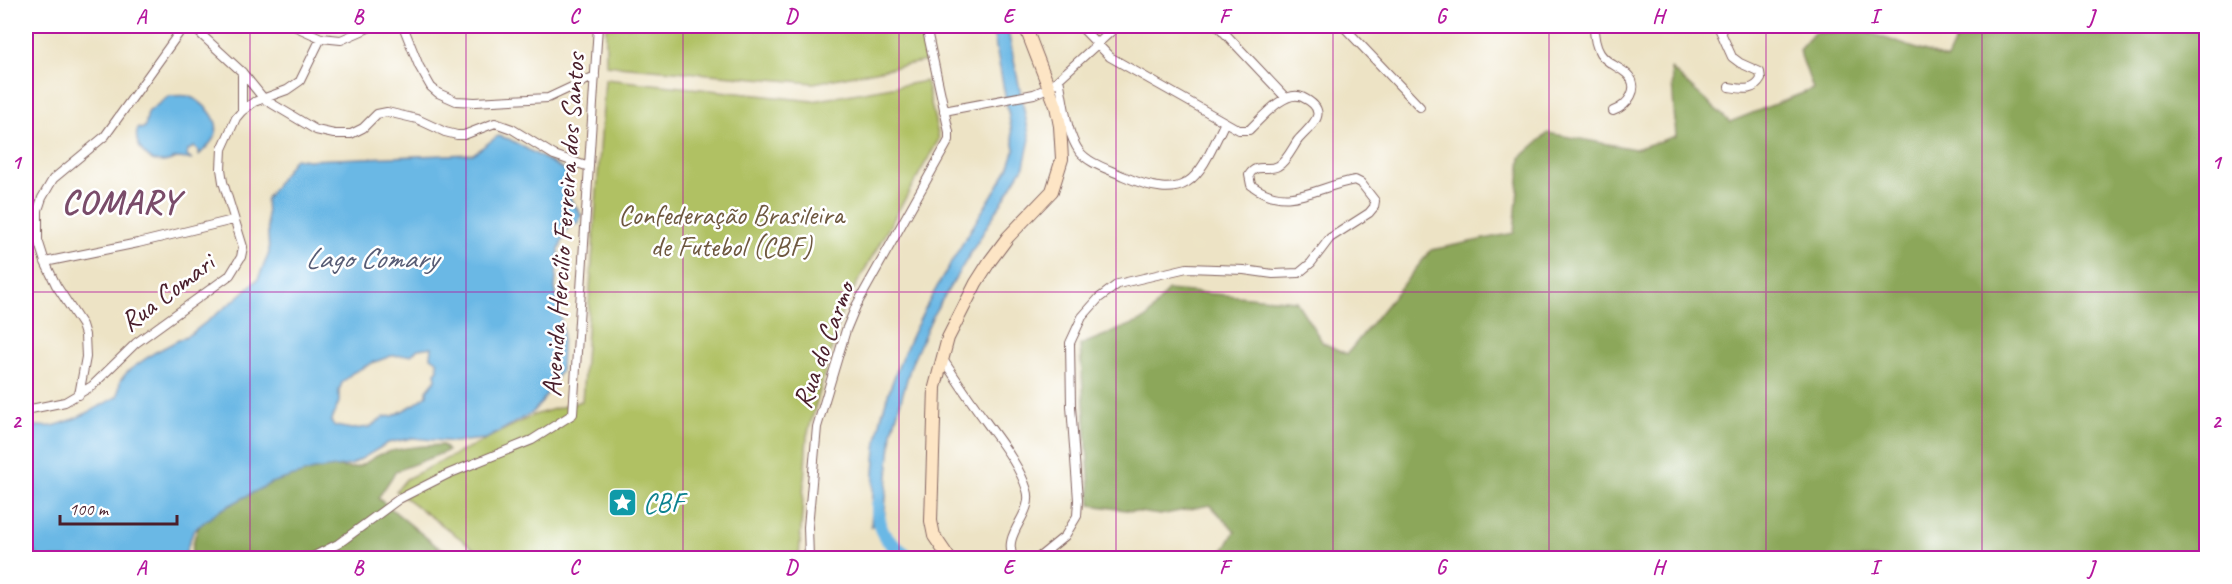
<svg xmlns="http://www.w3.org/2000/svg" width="2232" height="584" font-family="Caveat,sans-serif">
<rect width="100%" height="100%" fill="#fff"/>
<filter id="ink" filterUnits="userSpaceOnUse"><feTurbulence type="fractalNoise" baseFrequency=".0167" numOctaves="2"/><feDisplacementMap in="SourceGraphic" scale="12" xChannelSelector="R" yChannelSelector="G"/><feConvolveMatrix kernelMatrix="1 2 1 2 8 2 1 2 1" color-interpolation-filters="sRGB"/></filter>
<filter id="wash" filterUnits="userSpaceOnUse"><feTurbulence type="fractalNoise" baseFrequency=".008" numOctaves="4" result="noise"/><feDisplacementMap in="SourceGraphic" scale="24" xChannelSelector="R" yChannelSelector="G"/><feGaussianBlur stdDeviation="1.35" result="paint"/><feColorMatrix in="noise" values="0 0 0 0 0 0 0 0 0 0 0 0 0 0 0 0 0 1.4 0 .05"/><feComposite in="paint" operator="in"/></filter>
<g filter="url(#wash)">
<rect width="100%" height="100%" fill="#ede3c5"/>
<path fill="#b0c164" stroke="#7d7048" stroke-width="1.5" d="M 606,26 L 926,26 L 932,60 L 814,83 L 606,65 Z
M 605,79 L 813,101 L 926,81 L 939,139 L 843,308 L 807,436 L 799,558 L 487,558 L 396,491 L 406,479 L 534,415 L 582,401 Z"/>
<path fill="#8ca75a" stroke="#6b6342" stroke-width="1.5" d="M 1962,26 L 2206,26 L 2206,558 L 1219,558 L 1235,531 L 1210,505 L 1160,515 L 1091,505 L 1080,345 L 1146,319 L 1168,290 L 1296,301 L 1323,343 L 1347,354 L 1431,250 L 1514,233 L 1521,157 L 1548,133 L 1635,149 L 1676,136 L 1671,69 L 1730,122 L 1813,89 L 1799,50 L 1814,33 L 1861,30 L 1947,59 Z
M 443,445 L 448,451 L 396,471 L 378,498 L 438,547 L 466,558 L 191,558 C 192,547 194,534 201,523 C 220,498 284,470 314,464 C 326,462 339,469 351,468 C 364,468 372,456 384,453 C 403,447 423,446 443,445 Z"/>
<path fill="#6bb8e5" stroke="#5a6c88" stroke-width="1.5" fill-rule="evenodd" d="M 992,26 L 1007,26 L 1030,139 L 1024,166 L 934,313 L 911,365 L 892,432 L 884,521 L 871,526 C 874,486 873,442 885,404 C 912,317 962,246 1008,169 L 1015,149 Z
M 169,96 C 174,96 183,95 188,96 C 204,102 222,120 215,136 C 211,144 205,149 199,155 L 199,151 L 194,147 L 188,150 L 187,156 L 192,160 C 187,159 182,158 177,158 C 173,159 168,162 163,162 C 147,163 132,143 138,128 L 141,129 L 145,127 L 148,112 Z
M 498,136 L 509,139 L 568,172 L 570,185 L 567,194 L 581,215 L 579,222 L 567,229 L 559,250 L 555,288 L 563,331 L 561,370 L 542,402 L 532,413 L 486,439 L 454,442 L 413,438 L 388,443 L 351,465 L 314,470 L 271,483 L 219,511 L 194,530 L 186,551 L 185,558 L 40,558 L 26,542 L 26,429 C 35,423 42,428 53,426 C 76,420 97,408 118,396 L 120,381 L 128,371 L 154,353 L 192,333 L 237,298 L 258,279 L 269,253 L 266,199 L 295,158 L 308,160 L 473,154 ZM 432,347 L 431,357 L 437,361 L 438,370 L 435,373 L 436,379 L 427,390 L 427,395 L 415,404 L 393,416 L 384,417 L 370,427 L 352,429 L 335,426 L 331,422 L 339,402 L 339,390 L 342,383 L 352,373 L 372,363 L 391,356 L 411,355 L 418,349 Z"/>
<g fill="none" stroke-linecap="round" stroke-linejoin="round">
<path stroke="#6bb8e5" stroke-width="14" d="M 878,505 C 877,535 887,541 910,558"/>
</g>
</g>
<g filter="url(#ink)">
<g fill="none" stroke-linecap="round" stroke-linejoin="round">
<defs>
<path id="street" d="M 192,26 L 242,72 L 264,99 L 316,130 L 334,134 L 351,134 L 363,128 L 377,114 L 387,112 L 417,119 L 445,132 L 457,135 L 464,135 L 495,123 L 512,129 L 554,155 L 589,167
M 294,26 L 321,38
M 403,26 L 419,66 L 431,87 L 438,93 L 456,101 L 475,102 L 548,98 L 595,76
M 1218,26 L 1285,97
M 1343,26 L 1420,107
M 1594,26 C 1594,35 1595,45 1600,53 C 1607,64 1618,66 1627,74 C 1642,88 1627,106 1613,111
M 1718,26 L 1732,57 L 1740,63 L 1760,72 L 1761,79 C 1754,92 1742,89 1729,87
M 242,72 L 242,111
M 1059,79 C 1064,102 1066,132 1079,151 C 1089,164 1109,169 1123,176 C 1190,205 1198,178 1225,122
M 944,111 L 1034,94 L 1050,87 L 1117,26
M 45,262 L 138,243 L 233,220
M 942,358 C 956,379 969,399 984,419 C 999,440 1019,464 1027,490 C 1035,514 1000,535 1014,558
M 79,395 L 86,357 L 85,335 L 82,325 L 56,285 L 45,262 L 38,240 L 38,210 L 42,198 L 53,179 L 105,136 L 184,26
M 26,410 L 65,402 L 92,386 L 136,343 L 230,275 L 241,257 L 243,247 L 223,182 L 221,169 L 222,149 L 236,118 L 242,111 L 254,102 L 287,90 L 300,81 L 321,38 L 341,40 L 373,26
M 310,558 L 338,544 L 399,499 L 448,474 L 532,440 L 573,414 L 598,26
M 809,558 L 808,527 L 817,427 L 846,330 L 856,306 L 949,140 L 949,132 L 926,26
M 1038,558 L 1065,536 L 1077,516 L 1078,500 L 1071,406 L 1070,343 L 1082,317 L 1099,298 L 1118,284 L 1187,268 L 1244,270 L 1273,274 L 1299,273 L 1311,263 L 1330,238 L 1369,213 L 1374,207 L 1375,201 L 1361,183 L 1355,180 C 1317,186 1288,213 1251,185 L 1249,175 C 1257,162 1268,172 1278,166 C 1286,162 1293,147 1298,140 C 1310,126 1333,112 1302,97 C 1285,89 1261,119 1249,130 L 1239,130 L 1110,57 L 1080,26"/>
<path id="secondary" d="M 949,558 L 934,536 L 931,521 L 935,387 L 948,338 L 976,283 L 990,261 L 1008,237 L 1052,191 L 1062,159 L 1060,126 L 1056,106 L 1025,26"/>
<path id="primary" d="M 26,27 L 26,26"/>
</defs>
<use href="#street" stroke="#836461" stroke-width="10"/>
<use href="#secondary" stroke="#836461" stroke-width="14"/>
<use href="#primary" stroke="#836461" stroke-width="16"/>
<use href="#street" stroke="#fff" stroke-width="8"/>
<use href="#secondary" stroke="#fde5c5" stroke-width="12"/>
<use href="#primary" stroke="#fbbd6e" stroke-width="14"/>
</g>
</g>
<path fill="none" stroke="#b5179e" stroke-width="1.5" stroke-opacity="0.55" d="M 250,26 L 250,558M 466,26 L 466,558M 683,26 L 683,558M 899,26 L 899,558M 1116,26 L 1116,558M 1333,26 L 1333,558M 1549,26 L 1549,558M 1766,26 L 1766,558M 1982,26 L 1982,558M 26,292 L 2206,292"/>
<defs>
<symbol id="sight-square" viewBox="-11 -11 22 22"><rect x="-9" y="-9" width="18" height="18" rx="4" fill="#0f9aa8" stroke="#fff"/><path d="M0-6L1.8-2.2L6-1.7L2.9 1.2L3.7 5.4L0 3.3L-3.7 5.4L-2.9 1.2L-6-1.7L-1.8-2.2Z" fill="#fff"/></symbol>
</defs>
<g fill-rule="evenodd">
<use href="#sight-square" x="606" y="486" width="33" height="33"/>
</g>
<g text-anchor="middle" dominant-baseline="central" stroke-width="5" stroke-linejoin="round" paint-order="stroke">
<g font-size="28" fill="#6e583f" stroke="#fff">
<text x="731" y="214">Confederação Brasileira<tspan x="731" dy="32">de Futebol (CBF)</tspan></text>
</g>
<g font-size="28" fill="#4a1f2b" stroke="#fff">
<text transform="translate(563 225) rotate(-86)">Avenida Hercílio Ferreira dos Santos</text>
<text transform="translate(167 292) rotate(-37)">Rua Comari</text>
<text transform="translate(823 345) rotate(-70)">Rua do Carmo</text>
</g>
<g font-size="28" fill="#0d838f" stroke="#fff" text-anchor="start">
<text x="643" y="502">CBF</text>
</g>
<g font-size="30" font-style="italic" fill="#575c75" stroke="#fff">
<text x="371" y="258">Lago Comary</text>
</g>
<g font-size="34" font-weight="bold" letter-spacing="1.5" fill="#7a4c6a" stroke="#fff">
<text x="121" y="201">COMARY</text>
</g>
</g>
<rect width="2232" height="584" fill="none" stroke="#fff" stroke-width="66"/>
<path d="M60 515v9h117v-9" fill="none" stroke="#4a1f2b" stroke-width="3"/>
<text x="69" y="515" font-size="18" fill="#4a1f2b" stroke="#ffffff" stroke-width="4.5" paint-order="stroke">100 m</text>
<rect x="33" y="33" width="2166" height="518" fill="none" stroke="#b5179e" stroke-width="2"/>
<g font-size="20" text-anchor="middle" font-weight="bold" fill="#b5179e">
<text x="141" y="23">A</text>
<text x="358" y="23">B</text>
<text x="574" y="23">C</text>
<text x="791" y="23">D</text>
<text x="1008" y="23">E</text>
<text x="1224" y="23">F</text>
<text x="1441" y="23">G</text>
<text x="1658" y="23">H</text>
<text x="1874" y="23">I</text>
<text x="2091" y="23">J</text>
<text x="16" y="169">1</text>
<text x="2216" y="169">1</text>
<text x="16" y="428">2</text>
<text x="2216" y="428">2</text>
<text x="141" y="574">A</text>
<text x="358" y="574">B</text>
<text x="574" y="574">C</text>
<text x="791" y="574">D</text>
<text x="1008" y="574">E</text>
<text x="1224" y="574">F</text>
<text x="1441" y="574">G</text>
<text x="1658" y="574">H</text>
<text x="1874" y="574">I</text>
<text x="2091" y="574">J</text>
</g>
</svg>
